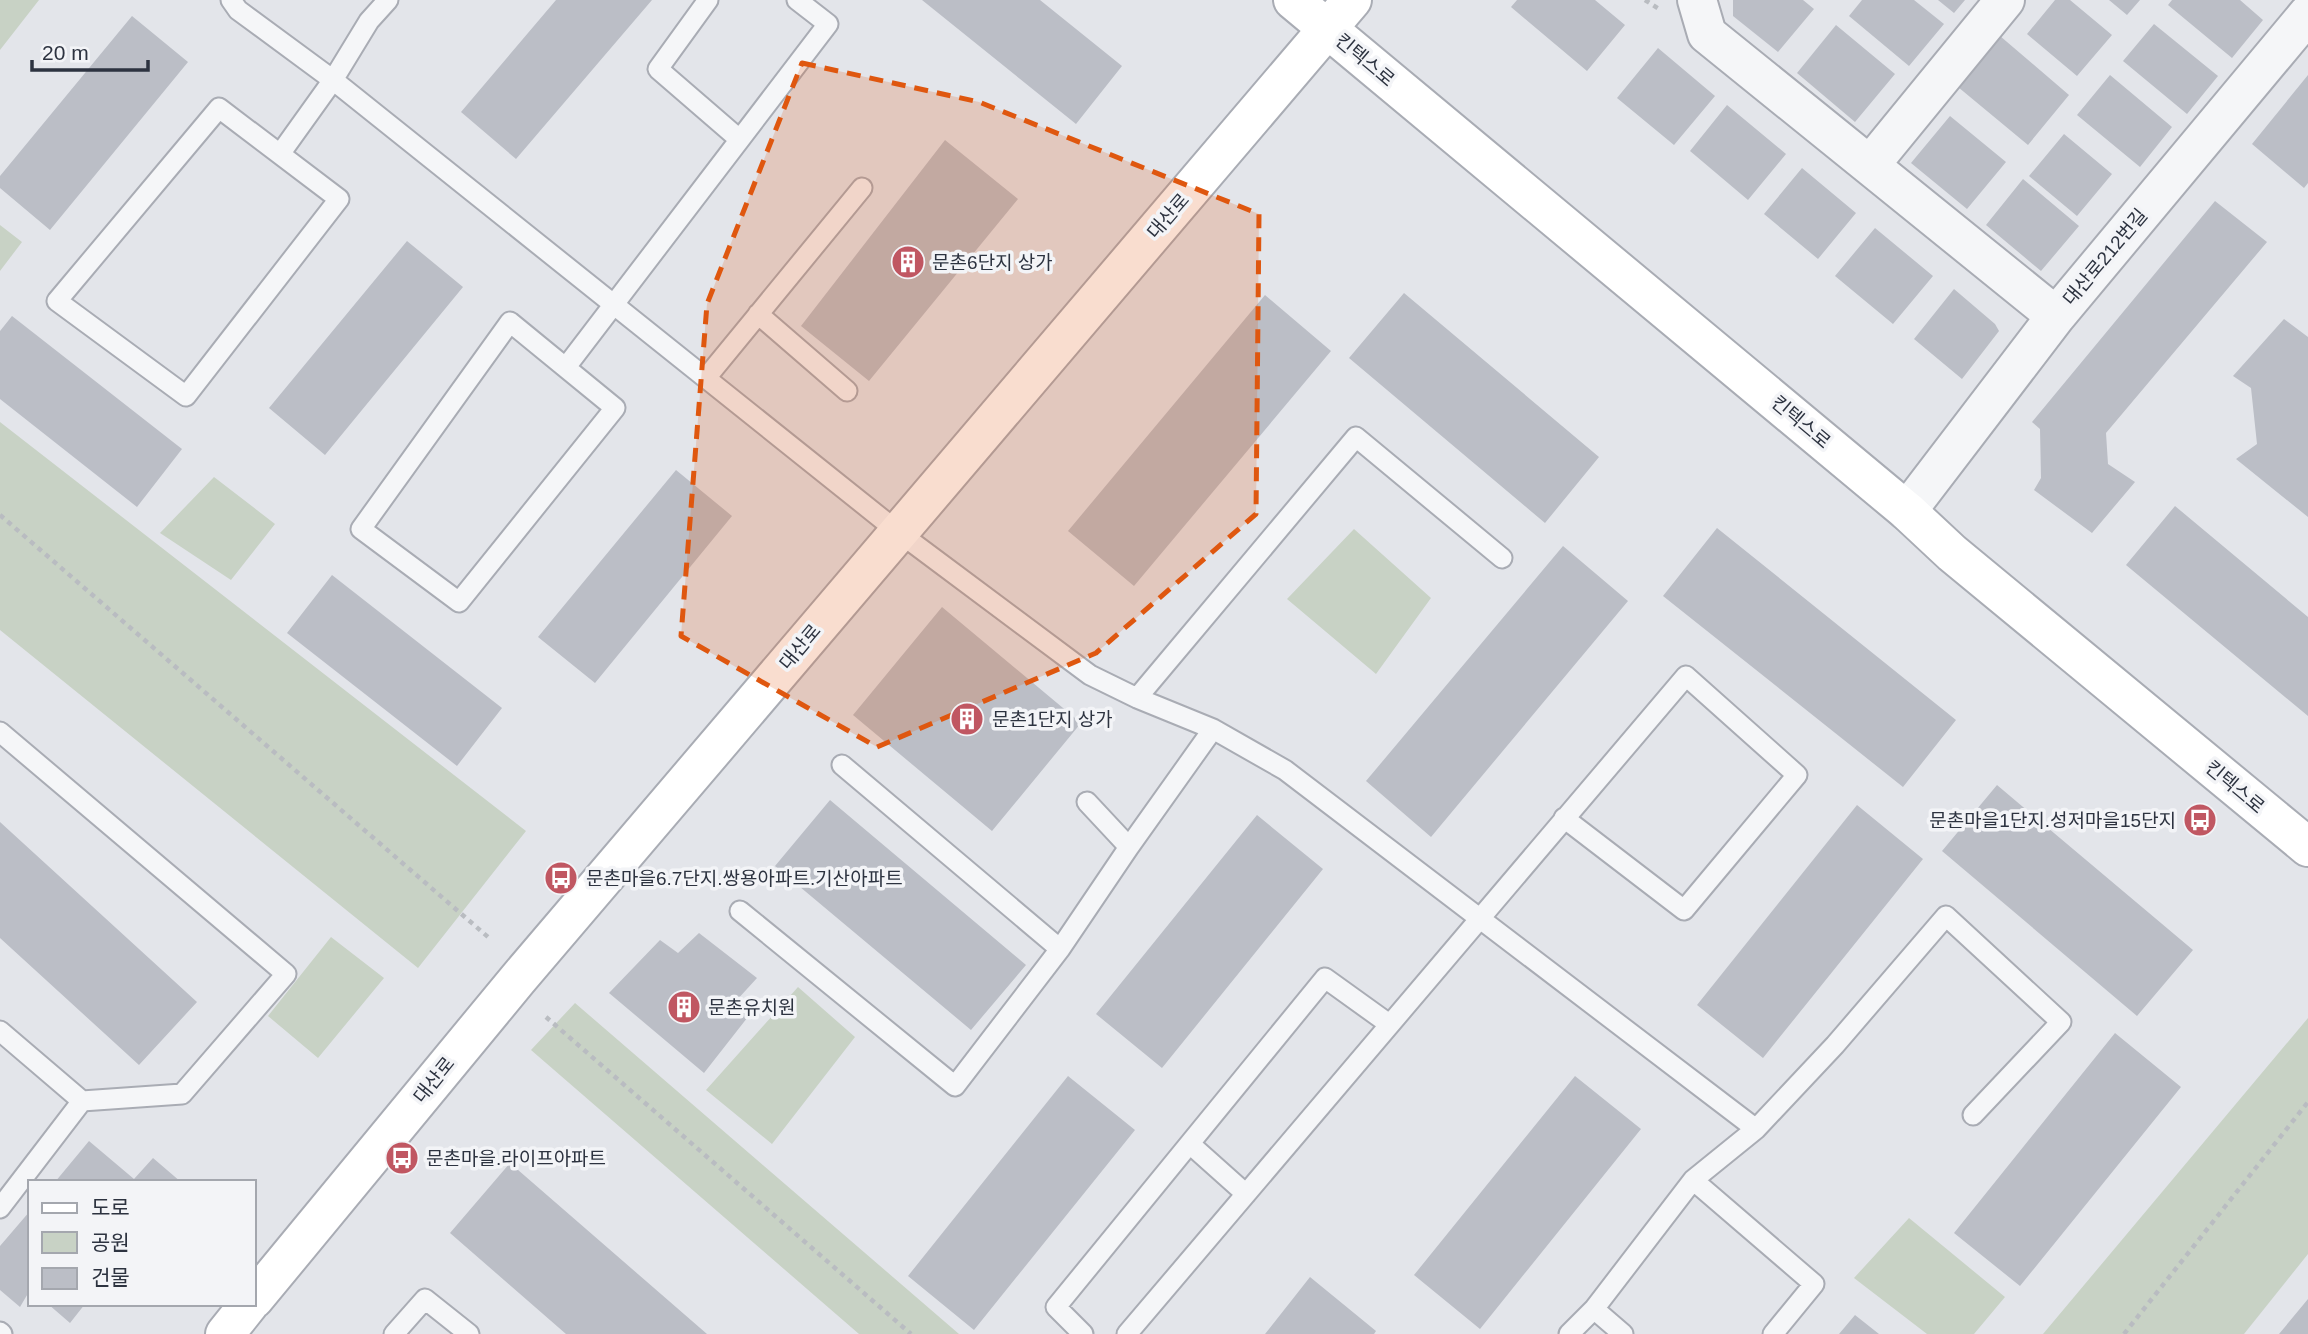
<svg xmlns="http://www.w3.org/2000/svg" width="2308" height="1334" font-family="Arial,'Noto Sans KR',sans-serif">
<rect width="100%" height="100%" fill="#e3e5ea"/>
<path fill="#c8d2c5" d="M 0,0 L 39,0 L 0,50 Z
M 0,225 L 22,242 L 0,271 Z
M 0,422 L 526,831 L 418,968 L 0,630 Z
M 214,477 L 275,524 L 231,580 L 160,533 Z
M 1354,529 L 1431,598 L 1376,674 L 1287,599 Z
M 331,937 L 384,978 L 318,1058 L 268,1016 Z
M 798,987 L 855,1037 L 772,1144 L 706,1090 Z
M 575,1003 L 959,1334 L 859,1334 L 531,1050 Z
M 2308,1018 L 2308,1254 L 2244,1334 L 2043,1334 Z
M 1909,1218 L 2005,1297 L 1974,1334 L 1927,1334 L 1854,1278 Z"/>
<path fill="#bbbec6" d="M 556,0 L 652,0 L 516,159 L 461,112 Z
M 922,0 L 1040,0 L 1122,66 L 1076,124 Z
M 1517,0 L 1595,0 L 1625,25 L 1587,71 L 1511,7 Z
M 1733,0 L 1803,0 L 1814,9 L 1778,52 L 1733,16 Z
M 1862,0 L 1914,0 L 1944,24 L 1909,66 L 1849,16 Z
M 1938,0 L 1965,0 L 1954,13 Z
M 2055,0 L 2070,0 L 2112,35 L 2077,76 L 2027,34 Z
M 2109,0 L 2140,0 L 2127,15 Z
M 2172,0 L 2240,0 L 2263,20 L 2232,58 L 2168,5 Z
M 132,16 L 188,62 L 50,230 L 0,188 L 0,176 Z
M 2154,24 L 2218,76 L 2187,114 L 2123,61 Z
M 1836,25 L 1895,74 L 1855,122 L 1797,73 Z
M 2000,36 L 2069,95 L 2028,145 L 1958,87 Z
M 1658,48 L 1715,96 L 1674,145 L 1617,98 Z
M 2110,75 L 2172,127 L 2140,167 L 2077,115 Z
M 2308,75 L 2308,183 L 2304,188 L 2252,144 Z
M 1727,105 L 1786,154 L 1748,200 L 1690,151 Z
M 1950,116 L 2006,162 L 1967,209 L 1911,163 Z
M 2064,134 L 2112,174 L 2077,216 L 2029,176 Z
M 945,140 L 1018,199 L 869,381 L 801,326 Z
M 1802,168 L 1856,213 L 1818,259 L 1764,214 Z
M 2023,179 L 2079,226 L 2041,271 L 1986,225 Z
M 2215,201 L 2267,242 L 2106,433 L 2108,464 L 2135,482 L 2092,533 L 2034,490 L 2041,478 L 2040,429 L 2032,422 Z
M 1875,228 L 1933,276 L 1893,324 L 1835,276 Z
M 407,241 L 463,287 L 325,455 L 269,408 Z
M 1954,289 L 1995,324 L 1999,331 L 1962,379 L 1914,339 Z
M 1404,293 L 1599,457 L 1545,523 L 1349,358 Z
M 1265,295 L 1331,351 L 1134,586 L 1068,531 Z
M 12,316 L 182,449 L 137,507 L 0,399 L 0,331 Z
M 2284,319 L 2308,337 L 2308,517 L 2236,459 L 2257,444 L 2251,388 L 2233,376 Z
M 676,470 L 732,516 L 595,683 L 538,637 Z
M 2175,506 L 2308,617 L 2308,716 L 2126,565 Z
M 1717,528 L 1956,720 L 1903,787 L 1663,596 Z
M 1563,546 L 1628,601 L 1431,837 L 1366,781 Z
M 332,575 L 502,708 L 457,766 L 287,633 Z
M 942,607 L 1081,723 L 992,831 L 853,715 Z
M 1997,785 L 2193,950 L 2137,1016 L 1942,851 Z
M 830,800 L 1026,965 L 971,1030 L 775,866 Z
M 1857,805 L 1923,859 L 1763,1058 L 1697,1005 Z
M 1257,815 L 1323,869 L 1162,1068 L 1096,1014 Z
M 0,822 L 197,1002 L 139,1065 L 0,938 Z
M 699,933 L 757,978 L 736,1001 L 751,1013 L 704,1073 L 609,993 L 660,940 L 678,953 Z
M 2115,1033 L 2181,1087 L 2020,1286 L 1954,1233 Z
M 1068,1076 L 1135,1130 L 974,1330 L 908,1276 Z
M 1575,1076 L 1641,1129 L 1480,1329 L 1414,1275 Z
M 89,1141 L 134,1179 L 153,1158 L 181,1182 L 55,1182 Z
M 510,1163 L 707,1334 L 566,1334 L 450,1233 Z
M 30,1211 L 30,1290 L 20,1307 L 0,1290 L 0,1246 Z
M 1310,1277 L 1376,1331 L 1374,1334 L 1265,1334 Z
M 2308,1299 L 2308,1334 L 2279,1334 Z
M 48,1304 L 85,1304 L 70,1323 Z
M 1855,1315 L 1879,1334 L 1839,1334 Z"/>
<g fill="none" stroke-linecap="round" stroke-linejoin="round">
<defs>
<path id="lane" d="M 231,0 L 238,10 L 333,80 L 897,531 L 1090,675 L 1137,698 L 1213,729 L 1285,770 L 1756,1129
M 708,0 L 658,69 L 739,139
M 219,108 L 339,199 L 186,396 L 57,301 Z
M 280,154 L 333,80 L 369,21 L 388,0
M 758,314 L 847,391
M 510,322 L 615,408 L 459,602 L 361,529 Z
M 566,367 L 828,24 L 797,0
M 706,378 L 862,188
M 1137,698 L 1356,437 L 1502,558
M 0,732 L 286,974 L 182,1094 L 82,1101 L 0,1208
M 842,765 L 1060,949 L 1129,847 L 1213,729
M 1087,802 L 1129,847
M 740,911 L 955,1086 L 1060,949
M 0,1031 L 82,1101
M 1190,1144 L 1246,1194
M 1693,1180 L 1814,1284 L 1773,1334
M 1594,1309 L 1623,1334
M 0,1332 L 2,1334
M 394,1334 L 425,1299 L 469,1334
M 1083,1334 L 1056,1307 L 1325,978 L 1389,1024
M 1127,1334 C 1313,1115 1498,895 1686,676 L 1797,775 L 1684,910 L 1564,818
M 1569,1334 L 1594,1309 L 1693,1180 L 1756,1129 L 1835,1045 L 1946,916 L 2061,1022 L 1973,1115"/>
<path id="street" d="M 1697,0 L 1707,34 L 2056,316
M 1870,165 L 2005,0
M 1907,511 L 2056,316 L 2308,14"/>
<path id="secondary" d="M 1293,0 L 1907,511 L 1952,553 L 2308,847
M 254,1299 L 518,979 L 1352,0
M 225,1334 L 249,1304"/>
</defs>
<use href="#lane" stroke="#a9acb4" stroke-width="23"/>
<use href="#street" stroke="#a9acb4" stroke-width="42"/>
<use href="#secondary" stroke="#a9acb4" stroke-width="42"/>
<path stroke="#b9bcc1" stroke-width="4.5" stroke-dasharray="5 5" stroke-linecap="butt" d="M 1645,0 L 1659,9
M 0,515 L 488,937
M 546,1017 L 911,1334
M 2124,1334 L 2308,1102"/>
<use href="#lane" stroke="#f5f6f8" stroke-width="19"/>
<use href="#street" stroke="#f5f6f8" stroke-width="38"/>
<use href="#secondary" stroke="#fff" stroke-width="38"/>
</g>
<path fill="#df570f" fill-opacity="0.2" stroke="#df570f" stroke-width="5" stroke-dasharray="14 9" stroke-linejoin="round" d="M 802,63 L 979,102 L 1259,214 L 1256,514 L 1096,653 L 877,747 L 681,636 L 707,304 Z"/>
<defs>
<symbol id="building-disc" viewBox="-11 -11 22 22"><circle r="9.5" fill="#c05762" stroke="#f3f4f7"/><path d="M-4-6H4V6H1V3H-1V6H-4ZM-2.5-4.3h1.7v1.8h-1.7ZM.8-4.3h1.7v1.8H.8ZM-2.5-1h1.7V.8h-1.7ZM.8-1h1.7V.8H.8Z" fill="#fff"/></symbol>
<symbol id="bus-disc" viewBox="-11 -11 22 22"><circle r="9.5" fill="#c05762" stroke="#f3f4f7"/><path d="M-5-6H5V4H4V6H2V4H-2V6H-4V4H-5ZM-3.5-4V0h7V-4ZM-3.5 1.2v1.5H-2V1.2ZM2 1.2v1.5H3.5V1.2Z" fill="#fff"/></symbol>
</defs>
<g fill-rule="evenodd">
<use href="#building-disc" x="889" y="243" width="38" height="38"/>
<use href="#building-disc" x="948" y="700" width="38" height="38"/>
<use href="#bus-disc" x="2181" y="801" width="38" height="38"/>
<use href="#bus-disc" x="542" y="859" width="38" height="38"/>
<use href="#building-disc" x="665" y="988" width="38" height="38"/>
<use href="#bus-disc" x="383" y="1139" width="38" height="38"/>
</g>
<g text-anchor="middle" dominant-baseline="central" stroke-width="7" stroke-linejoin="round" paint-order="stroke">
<g font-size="19" fill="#2d3340" stroke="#f3f4f7">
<text transform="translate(1365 60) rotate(40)">킨텍스로</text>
<text transform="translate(1168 216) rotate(-49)">대산로</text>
<text transform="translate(2105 257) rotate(-50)">대산로212번길</text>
<text transform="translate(1801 422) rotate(40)">킨텍스로</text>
<text transform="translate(800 647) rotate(-50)">대산로</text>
<text transform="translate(2235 787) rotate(40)">킨텍스로</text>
<text transform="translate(434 1080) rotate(-51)">대산로</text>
</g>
<g font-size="19" fill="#2d3340" stroke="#f3f4f7" text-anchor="start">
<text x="932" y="262">문촌6단지 상가</text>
<text x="992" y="719">문촌1단지 상가</text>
<text x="2176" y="820" text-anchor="end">문촌마을1단지.성저마을15단지</text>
<text x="586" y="878">문촌마을6.7단지.쌍용아파트.기산아파트</text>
<text x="708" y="1007">문촌유치원</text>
<text x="426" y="1158">문촌마을.라이프아파트</text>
</g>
</g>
<rect x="28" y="1180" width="228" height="126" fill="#f3f4f7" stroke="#a4a7ae" stroke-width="2"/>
<rect x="42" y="1203" width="35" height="10" fill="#ffffff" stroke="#a4a7ae" stroke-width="2"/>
<text x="91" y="1215" font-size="21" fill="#2d3340">도로</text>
<rect x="42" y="1232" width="35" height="21" fill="#c8d2c5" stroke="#a4a7ae" stroke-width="2"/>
<text x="91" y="1250" font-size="21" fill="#2d3340">공원</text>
<rect x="42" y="1268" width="35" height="21" fill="#bbbec6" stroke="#a4a7ae" stroke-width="2"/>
<text x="91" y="1285" font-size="21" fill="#2d3340">건물</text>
<path d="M32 60v10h116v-10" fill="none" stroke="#2d3340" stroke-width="3.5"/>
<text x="42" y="60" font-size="21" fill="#2d3340" stroke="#f3f4f7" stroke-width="5" paint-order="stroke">20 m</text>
</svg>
